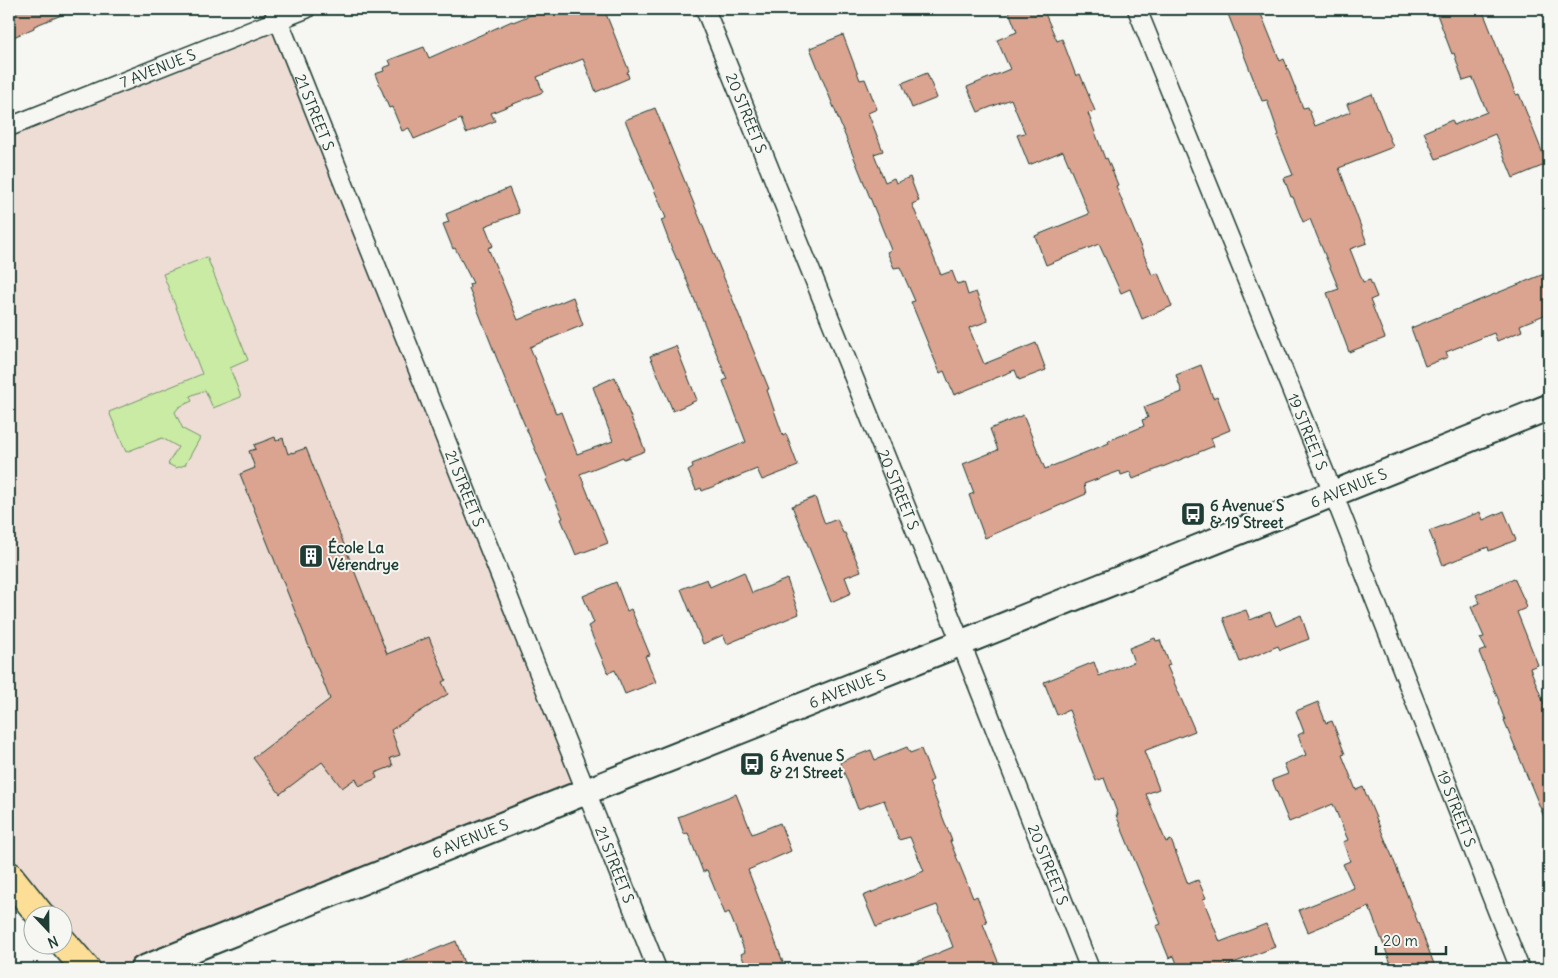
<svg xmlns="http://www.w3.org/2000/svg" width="1558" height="978" font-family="Delius,sans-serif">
<rect width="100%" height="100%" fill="#f6f6f2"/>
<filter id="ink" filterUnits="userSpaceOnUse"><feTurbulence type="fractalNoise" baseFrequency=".02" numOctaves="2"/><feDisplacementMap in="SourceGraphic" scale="10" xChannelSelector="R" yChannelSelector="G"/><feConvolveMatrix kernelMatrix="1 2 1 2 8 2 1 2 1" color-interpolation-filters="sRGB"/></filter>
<g filter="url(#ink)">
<path fill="#eeddd5" d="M 278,20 L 585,792 L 143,969 L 86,969 L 63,941 L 62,916 L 41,915 L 9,876 L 9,127 Z"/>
<path fill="#c9eba4" stroke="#74946c" d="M 207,257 L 248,360 L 230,368 L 241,397 L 213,408 L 205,390 L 190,396 L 192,401 L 179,407 L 175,412 L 183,429 L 200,438 L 185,465 L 176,468 L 168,464 L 178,447 L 162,438 L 126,452 L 109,412 L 202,374 L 163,274 Z"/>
<path fill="#daa490" stroke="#1f3d34" d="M 9,9 L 74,9 L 74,10 L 34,26 L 34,28 L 9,39 Z
M 546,9 L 604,9 L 629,71 L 627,72 L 629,78 L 596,92 L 583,59 L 537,77 L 543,92 L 491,113 L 495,121 L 466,133 L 461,119 L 414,139 L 409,128 L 402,131 L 392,107 L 389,108 L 375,74 L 384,71 L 383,68 L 391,65 L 389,60 L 424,47 L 429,58 L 512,21 L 513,22 Z
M 1008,9 L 1043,9 L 1057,41 L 1062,39 L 1076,76 L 1080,74 L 1095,111 L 1088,113 L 1105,159 L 1107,158 L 1118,185 L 1116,186 L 1152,275 L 1158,273 L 1172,306 L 1142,319 L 1130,289 L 1121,293 L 1099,244 L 1046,265 L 1035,236 L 1089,214 L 1063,151 L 1029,165 L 1017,135 L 1025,133 L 1011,99 L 978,112 L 967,87 L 1010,69 L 997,40 L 1017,32 Z
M 1226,9 L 1259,9 L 1280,61 L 1284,59 L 1303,108 L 1308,107 L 1315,126 L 1350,112 L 1347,104 L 1372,94 L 1393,147 L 1339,168 L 1367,243 L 1350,249 L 1363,282 L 1370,280 L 1377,297 L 1370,300 L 1385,338 L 1349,352 L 1327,293 L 1339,289 L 1310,219 L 1303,222 L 1293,197 L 1291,197 L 1284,178 L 1293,175 L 1277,136 L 1279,135 L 1267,100 L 1262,101 Z
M 1435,9 L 1482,9 L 1516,95 L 1519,94 L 1547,164 L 1513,178 L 1495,134 L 1436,159 L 1424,132 L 1452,120 L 1454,125 L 1487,112 L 1473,78 L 1463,81 L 1454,53 L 1452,54 Z
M 843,35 L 860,80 L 865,79 L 877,109 L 868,113 L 883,151 L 874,154 L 885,182 L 894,178 L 896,183 L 910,177 L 919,201 L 912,204 L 941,275 L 952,271 L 957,284 L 964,282 L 968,295 L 976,292 L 988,321 L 969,328 L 984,364 L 1036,343 L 1046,370 L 1019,380 L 1015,370 L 954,395 L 944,371 L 940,373 L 911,302 L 915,301 L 900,267 L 894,268 L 887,252 L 891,250 L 810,48 Z
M 927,73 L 937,98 L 912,108 L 902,83 Z
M 655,108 L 769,389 L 767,390 L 783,436 L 786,434 L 798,466 L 762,480 L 757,469 L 702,491 L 701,488 L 696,490 L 688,471 L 693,468 L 692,464 L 746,442 L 723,381 L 727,379 L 678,259 L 677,260 L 670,244 L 661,220 L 666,218 L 625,120 Z
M 509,188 L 519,213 L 485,226 L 493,246 L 488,248 L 518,320 L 573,297 L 583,325 L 530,347 L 556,414 L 561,412 L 577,454 L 613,441 L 593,387 L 615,377 L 636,430 L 637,429 L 645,451 L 624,459 L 623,457 L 580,474 L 608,543 L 576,555 L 561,519 L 563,518 L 546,480 L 548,479 L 507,384 L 469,288 L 470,288 L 469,284 L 473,283 L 455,248 L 453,249 L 443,224 L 449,222 L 446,214 Z
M 1549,272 L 1549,313 L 1520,325 L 1522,331 L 1497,341 L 1494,333 L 1446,352 L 1448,357 L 1425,366 L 1411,328 Z
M 676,346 L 697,400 L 673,411 L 650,356 Z
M 1201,365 L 1213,398 L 1217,396 L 1230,430 L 1211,438 L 1214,446 L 1133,479 L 1130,472 L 1121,475 L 1120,471 L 1084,484 L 1086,494 L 985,538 L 969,495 L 974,493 L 963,464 L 998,450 L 990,429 L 1023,415 L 1045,469 L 1109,443 L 1108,441 L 1144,426 L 1142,420 L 1148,418 L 1144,407 L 1182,392 L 1176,375 Z
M 275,437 L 276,441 L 283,438 L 288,454 L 292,452 L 292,453 L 306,448 L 387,654 L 429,637 L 446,680 L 442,682 L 448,694 L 391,730 L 400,755 L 390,758 L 393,766 L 375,773 L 377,778 L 359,786 L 356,778 L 342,788 L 322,762 L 280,794 L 253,758 L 330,699 L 240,474 L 255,468 L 249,451 L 256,449 L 254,445 Z
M 815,497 L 825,524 L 837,519 L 843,533 L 845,533 L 861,571 L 845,577 L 851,593 L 831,602 L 792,506 Z
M 1504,511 L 1516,540 L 1489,551 L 1488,547 L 1443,565 L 1429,531 L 1480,512 L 1483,520 Z
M 744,572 L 752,593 L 787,579 L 799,614 L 727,644 L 723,635 L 703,644 L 681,589 L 707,579 L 710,587 Z
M 1514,578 L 1525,602 L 1524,602 L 1526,608 L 1517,612 L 1538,665 L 1530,668 L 1546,709 L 1543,710 L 1549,725 L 1549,829 L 1504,720 L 1505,720 L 1498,702 L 1499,701 L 1479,652 L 1486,649 L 1480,638 L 1484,637 L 1471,607 L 1480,603 L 1476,595 Z
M 616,582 L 627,611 L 631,609 L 650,655 L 645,656 L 656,682 L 625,694 L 615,670 L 608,673 L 588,626 L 594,623 L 583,596 Z
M 1246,610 L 1250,620 L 1270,612 L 1276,626 L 1301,615 L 1309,639 L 1280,650 L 1278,646 L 1240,662 L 1223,618 Z
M 1155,638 L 1156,641 L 1160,640 L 1170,665 L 1167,666 L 1195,731 L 1144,751 L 1159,789 L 1146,794 L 1166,842 L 1171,840 L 1188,884 L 1198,880 L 1206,898 L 1203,899 L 1220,942 L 1266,924 L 1275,947 L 1218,969 L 1179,969 L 1174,956 L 1169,958 L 1156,926 L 1161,924 L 1116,815 L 1118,815 L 1104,778 L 1096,781 L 1069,710 L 1057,715 L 1044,682 L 1094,662 L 1099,676 L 1134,662 L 1129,648 Z
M 1318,702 L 1326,723 L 1332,721 L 1345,754 L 1342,755 L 1356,790 L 1363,787 L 1392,856 L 1436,969 L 1393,969 L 1369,907 L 1308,932 L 1299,910 L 1354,888 L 1343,864 L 1350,861 L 1343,842 L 1348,840 L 1333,804 L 1289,822 L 1272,780 L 1288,774 L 1284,764 L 1306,755 L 1298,735 L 1304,732 L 1296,711 Z
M 907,747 L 910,753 L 921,749 L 933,780 L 929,782 L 952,841 L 950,841 L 973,898 L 977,896 L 987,922 L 983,924 L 1001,969 L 900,969 L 953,947 L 937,905 L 876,927 L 863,896 L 924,871 L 910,837 L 899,840 L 884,800 L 858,809 L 840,762 L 871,750 L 875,760 Z
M 736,794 L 752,834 L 780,823 L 791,851 L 748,870 L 783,962 L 765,969 L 747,969 L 741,954 L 745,952 L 729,912 L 725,914 L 707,870 L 703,872 L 688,833 L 684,834 L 678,817 Z
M 456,941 L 466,969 L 388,969 L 388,968 Z"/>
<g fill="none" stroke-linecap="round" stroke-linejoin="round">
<defs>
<g id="minor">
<path id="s1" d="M 274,9 L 657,969"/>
<path id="s2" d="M 705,9 L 961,643 L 1090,969"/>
<path id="s3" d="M 1137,9 L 1333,493 L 1520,969"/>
<path id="s4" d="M 9,127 L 306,9"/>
</g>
<g id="secondary">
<path id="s5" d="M 143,969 L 585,792 L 961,643 L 1549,407"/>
</g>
<path id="primary" d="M 9,876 L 41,916
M 62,941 L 86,969"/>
</defs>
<use href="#minor" stroke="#1f3d34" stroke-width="21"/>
<use href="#secondary" stroke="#1f3d34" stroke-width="29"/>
<use href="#primary" stroke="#1f3d34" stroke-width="31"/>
<use href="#minor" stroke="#f6f6f2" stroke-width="18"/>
<use href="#secondary" stroke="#f6f6f2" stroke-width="25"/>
<use href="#primary" stroke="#fcde96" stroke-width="28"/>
</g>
</g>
<defs>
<symbol id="bus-square" viewBox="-11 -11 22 22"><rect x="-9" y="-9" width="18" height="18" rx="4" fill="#1f3d34" stroke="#f6f6f2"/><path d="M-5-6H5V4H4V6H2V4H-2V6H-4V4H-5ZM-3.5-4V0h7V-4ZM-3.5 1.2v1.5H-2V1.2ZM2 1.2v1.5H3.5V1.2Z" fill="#fff"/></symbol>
<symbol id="building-square" viewBox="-11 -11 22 22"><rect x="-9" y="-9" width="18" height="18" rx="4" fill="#1f3d34" stroke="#f6f6f2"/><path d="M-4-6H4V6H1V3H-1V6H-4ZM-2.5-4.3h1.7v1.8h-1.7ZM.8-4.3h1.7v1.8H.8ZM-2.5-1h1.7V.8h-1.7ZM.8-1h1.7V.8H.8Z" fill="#fff"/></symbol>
</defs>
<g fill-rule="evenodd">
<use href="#bus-square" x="1179" y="500" width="28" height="28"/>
<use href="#building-square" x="297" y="542" width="28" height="28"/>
<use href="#bus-square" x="738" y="750" width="28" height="28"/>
</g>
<g text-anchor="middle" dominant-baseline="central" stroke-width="4" stroke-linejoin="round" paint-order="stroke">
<g font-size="15" fill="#1f3d34" stroke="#f6f6f2">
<text stroke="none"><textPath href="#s4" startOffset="160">7 AVENUE S</textPath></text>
<text stroke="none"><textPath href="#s1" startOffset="111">21 STREET S</textPath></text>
<text stroke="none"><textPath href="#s2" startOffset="112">20 STREET S</textPath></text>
<text stroke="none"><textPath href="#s3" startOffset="456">19 STREET S</textPath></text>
<text stroke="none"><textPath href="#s5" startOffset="1298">6 AVENUE S</textPath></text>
<text stroke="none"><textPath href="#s1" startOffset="516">21 STREET S</textPath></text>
<text stroke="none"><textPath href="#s2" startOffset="518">20 STREET S</textPath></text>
<text stroke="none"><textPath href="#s5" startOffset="758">6 AVENUE S</textPath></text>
<text stroke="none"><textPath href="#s3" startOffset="861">19 STREET S</textPath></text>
<text stroke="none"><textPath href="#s5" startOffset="352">6 AVENUE S</textPath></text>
<text stroke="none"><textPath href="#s1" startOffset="921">21 STREET S</textPath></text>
<text stroke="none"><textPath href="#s2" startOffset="922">20 STREET S</textPath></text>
</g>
<g font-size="15" font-weight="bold" fill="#1f3d34" stroke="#f6f6f2" text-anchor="start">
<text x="1210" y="505">6 Avenue S<tspan x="1210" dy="17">&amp; 19 Street</tspan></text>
<text x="328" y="547">École La<tspan x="328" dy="17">Vérendrye</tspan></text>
<text x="770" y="755">6 Avenue S<tspan x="770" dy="17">&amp; 21 Street</tspan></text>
</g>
</g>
<rect width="1558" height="978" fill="none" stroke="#f6f6f2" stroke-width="30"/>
<rect x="15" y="15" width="1528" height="948" fill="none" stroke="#1f3d34" stroke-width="2" filter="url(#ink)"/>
<g transform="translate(48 930) rotate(158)"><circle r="24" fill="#f6f6f2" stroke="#a0aca6"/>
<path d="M0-4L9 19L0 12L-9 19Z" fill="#1f3d34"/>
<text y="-8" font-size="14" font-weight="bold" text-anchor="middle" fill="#1f3d34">N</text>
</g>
<path d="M1376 946v8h70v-8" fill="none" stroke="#1f3d34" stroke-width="2.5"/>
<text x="1383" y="946" font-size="15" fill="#1f3d34" stroke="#f6f6f2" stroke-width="4" paint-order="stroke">20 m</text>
</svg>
